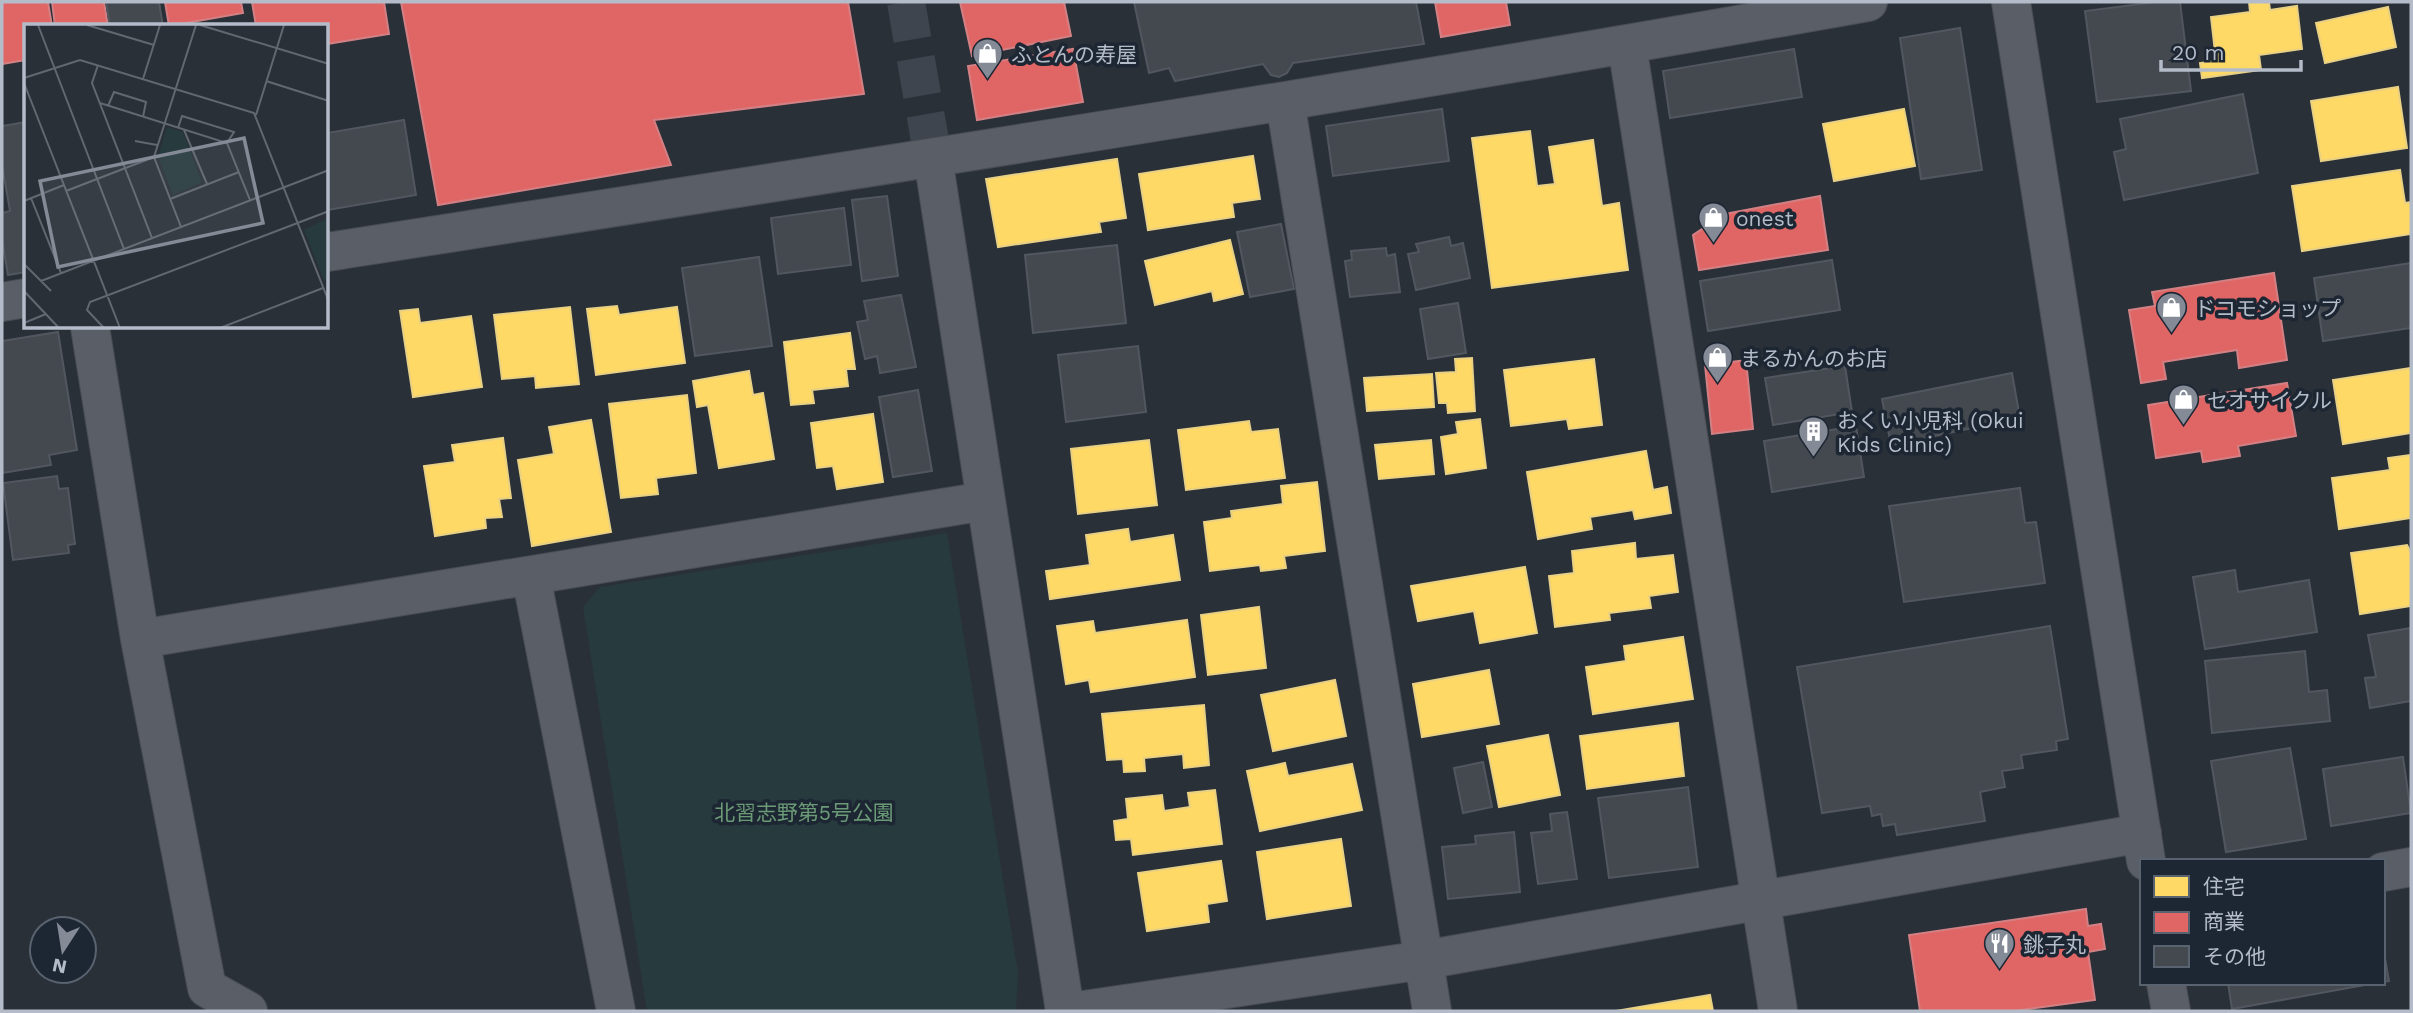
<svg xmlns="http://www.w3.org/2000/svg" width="2413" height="1013" font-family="'Work Sans','Noto Sans JP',sans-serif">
<rect width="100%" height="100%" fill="#2a3038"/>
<path fill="#273a3e" d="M 947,533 L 1018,973 L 1016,1011 L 647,1011 L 583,607 L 600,587 Z"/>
<path fill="#ffd966" stroke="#e8d084" stroke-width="2" d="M 2249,2 L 2269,2 L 2270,10 L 2297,6 L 2302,49 L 2259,55 L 2261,70 L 2202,78 L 2200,63 L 2216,61 L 2211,17 L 2250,12 Z
M 2388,7 L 2396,47 L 2325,63 L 2316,23 Z
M 2398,87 L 2407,148 L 2321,161 L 2311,101 Z
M 1904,109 L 1915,166 L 1834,181 L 1823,124 Z
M 1530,131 L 1537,186 L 1555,184 L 1549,147 L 1593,140 L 1602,206 L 1619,203 L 1628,270 L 1492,288 L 1472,138 Z
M 1253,156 L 1260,199 L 1232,203 L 1234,217 L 1148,230 L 1139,174 Z
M 1117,159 L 1126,218 L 1099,222 L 1101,232 L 998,247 L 986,179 Z
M 2400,170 L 2405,203 L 2411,202 L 2411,234 L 2302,251 L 2292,186 Z
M 1230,240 L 1243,294 L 1214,301 L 1212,291 L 1155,305 L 1145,261 Z
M 617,306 L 619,315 L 677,307 L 685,363 L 596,375 L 587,309 Z
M 570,307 L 579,384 L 536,388 L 535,376 L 502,379 L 494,315 Z
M 418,309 L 420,323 L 471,316 L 482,387 L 413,397 L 400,311 Z
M 850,333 L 855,369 L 846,369 L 848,386 L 812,390 L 814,403 L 791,405 L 784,342 Z
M 1472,358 L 1475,411 L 1448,413 L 1447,403 L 1439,403 L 1436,373 L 1456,372 L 1455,359 Z
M 1594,359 L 1602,425 L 1569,429 L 1567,419 L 1511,426 L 1504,370 Z
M 2411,368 L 2411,433 L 2343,444 L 2333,380 Z
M 749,371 L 753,395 L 763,393 L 774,459 L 719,468 L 708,405 L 697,407 L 693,381 Z
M 1432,374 L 1434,407 L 1367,411 L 1364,378 Z
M 687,395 L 696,473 L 656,478 L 658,494 L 621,498 L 609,404 Z
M 873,414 L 883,482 L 837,489 L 833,466 L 817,468 L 811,423 Z
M 1480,419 L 1486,468 L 1446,474 L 1441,437 L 1458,434 L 1456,422 Z
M 591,420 L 611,532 L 532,546 L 518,460 L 554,454 L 549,427 Z
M 1249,421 L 1251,432 L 1278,429 L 1285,478 L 1186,490 L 1178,430 Z
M 503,438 L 511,498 L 499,499 L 502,517 L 485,518 L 486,528 L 435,536 L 424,466 L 455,462 L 452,445 Z
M 1149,440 L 1157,505 L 1078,514 L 1071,449 Z
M 1431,440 L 1434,474 L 1379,479 L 1375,445 Z
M 1646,451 L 1653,490 L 1667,487 L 1671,513 L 1635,519 L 1633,510 L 1590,517 L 1592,529 L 1538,539 L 1527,472 Z
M 2411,455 L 2411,518 L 2339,529 L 2332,478 L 2390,470 L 2388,458 Z
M 1317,482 L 1325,551 L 1284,556 L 1286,568 L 1261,571 L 1260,565 L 1210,571 L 1204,522 L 1232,518 L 1231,511 L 1283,504 L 1281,486 Z
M 1128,529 L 1130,542 L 1173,535 L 1180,580 L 1050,599 L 1046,571 L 1090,565 L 1086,535 Z
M 1635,543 L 1636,559 L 1673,555 L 1678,592 L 1649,596 L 1651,608 L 1609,613 L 1610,620 L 1555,627 L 1549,576 L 1574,573 L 1572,551 Z
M 2407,545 L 2411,553 L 2411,606 L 2360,614 L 2351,553 Z
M 1525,567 L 1537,633 L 1480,643 L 1474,611 L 1418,621 L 1411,586 Z
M 1259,607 L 1266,668 L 1208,675 L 1201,615 Z
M 1187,620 L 1195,677 L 1091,692 L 1089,680 L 1066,684 L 1057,626 L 1093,621 L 1095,633 Z
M 1683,637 L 1693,699 L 1593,714 L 1586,667 L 1626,661 L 1624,646 Z
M 1489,670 L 1499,724 L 1422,737 L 1413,684 Z
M 1335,680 L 1346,736 L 1273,751 L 1261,695 Z
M 1204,705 L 1209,765 L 1184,768 L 1183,754 L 1144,758 L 1145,771 L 1124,772 L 1123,759 L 1107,760 L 1102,714 Z
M 1678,723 L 1684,776 L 1587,789 L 1580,736 Z
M 1548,735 L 1560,795 L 1499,807 L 1487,746 Z
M 1285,763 L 1288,776 L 1352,764 L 1362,810 L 1260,831 L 1247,771 Z
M 1215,790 L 1222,844 L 1133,855 L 1131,839 L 1116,840 L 1114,821 L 1128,819 L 1126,799 L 1162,795 L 1164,811 L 1190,807 L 1188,793 Z
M 1341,839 L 1351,906 L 1267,919 L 1257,852 Z
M 1221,861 L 1227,901 L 1207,904 L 1209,922 L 1147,931 L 1138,873 Z
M 1710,995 L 1713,1011 L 1616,1011 Z"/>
<path fill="#e06666" stroke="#d38084" stroke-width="2" d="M 2,2 L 48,2 L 52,26 L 26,26 L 26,60 L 2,64 Z
M 52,2 L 104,2 L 108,26 L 55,26 Z
M 165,2 L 241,2 L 243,13 L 169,26 Z
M 252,2 L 384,2 L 389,34 L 327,44 L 327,26 L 256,26 Z
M 401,2 L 848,2 L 864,94 L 654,120 L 671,165 L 438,205 Z
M 960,2 L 1064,2 L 1071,36 L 972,56 Z
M 1435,2 L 1506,2 L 1510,25 L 1441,37 Z
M 1073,49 L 1083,102 L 977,120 L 968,66 Z
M 1820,196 L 1828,250 L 1699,270 L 1693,235 L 1725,214 Z
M 2274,273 L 2287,360 L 2239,368 L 2237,350 L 2163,362 L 2166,379 L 2141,383 L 2129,310 L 2155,306 L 2152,292 Z
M 1746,360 L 1753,429 L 1712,434 L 1705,365 Z
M 2287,383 L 2296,436 L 2238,446 L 2240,456 L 2203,462 L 2201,451 L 2156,458 L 2148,405 Z
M 2086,909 L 2088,926 L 2101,924 L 2105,949 L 2088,952 L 2095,1000 L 2014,1011 L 1920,1011 L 1909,935 Z"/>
<path fill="#444950" stroke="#52575f" stroke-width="2" d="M 106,2 L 159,2 L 163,26 L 110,26 Z
M 1134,2 L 1416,2 L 1424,44 L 1293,63 L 1287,73 L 1279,77 L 1271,75 L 1263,64 L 1175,81 L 1169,68 L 1149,73 Z
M 2156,2 L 2180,2 L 2191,91 L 2097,102 L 2085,11 Z
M 1960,28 L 1982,170 L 1921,179 L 1900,38 Z
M 1794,49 L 1802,97 L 1670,118 L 1663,71 Z
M 2243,94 L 2258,173 L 2124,200 L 2114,152 L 2126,149 L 2120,119 Z
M 1442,109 L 1449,161 L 1333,176 L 1326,126 Z
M 404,120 L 416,195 L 327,210 L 327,133 Z
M 26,122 L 26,272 L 8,275 L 2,240 L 2,213 L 10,211 L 2,165 L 2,126 Z
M 887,196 L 898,276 L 862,281 L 852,200 Z
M 844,208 L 851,265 L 778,274 L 771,218 Z
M 1281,224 L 1294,289 L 1250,297 L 1237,232 Z
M 1449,237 L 1451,246 L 1463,243 L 1470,278 L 1416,290 L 1408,254 L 1419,252 L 1416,244 Z
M 1117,245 L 1126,323 L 1033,333 L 1025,255 Z
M 1386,248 L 1387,256 L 1395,254 L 1400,292 L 1350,297 L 1345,261 L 1352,260 L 1351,251 Z
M 759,257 L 772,346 L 695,356 L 682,268 Z
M 1832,260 L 1840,310 L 1708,331 L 1700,281 Z
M 2411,263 L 2411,328 L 2323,341 L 2314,278 Z
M 901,295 L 916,367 L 880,373 L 877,356 L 865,359 L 857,322 L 868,320 L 864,301 Z
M 1458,303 L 1466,353 L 1428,359 L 1420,309 Z
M 58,332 L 77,450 L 49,455 L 51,465 L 2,473 L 2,341 Z
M 1138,346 L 1146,412 L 1066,422 L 1058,355 Z
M 1845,366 L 1852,412 L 1773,425 L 1765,378 Z
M 2012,373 L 2020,418 L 1891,445 L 1882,399 Z
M 918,390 L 932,471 L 893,477 L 879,397 Z
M 1856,426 L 1864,477 L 1772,492 L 1764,441 Z
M 57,476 L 59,489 L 68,488 L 75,544 L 68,545 L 69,553 L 13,560 L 3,483 Z
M 2020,488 L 2025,523 L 2036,522 L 2045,583 L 1904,602 L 1889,506 Z
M 2235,570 L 2238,592 L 2309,580 L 2317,632 L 2205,649 L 2193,577 Z
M 2050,626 L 2068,739 L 2056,741 L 2057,750 L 2021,755 L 2023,768 L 2002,771 L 2005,787 L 1980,792 L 1985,821 L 1897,835 L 1895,824 L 1883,826 L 1881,814 L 1872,816 L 1870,806 L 1822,813 L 1797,667 Z
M 2411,628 L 2411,701 L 2370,708 L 2365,678 L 2376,677 L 2368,635 Z
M 2305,651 L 2309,692 L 2327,690 L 2330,721 L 2212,733 L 2205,661 Z
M 2290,748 L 2306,839 L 2226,852 L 2211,761 Z
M 2403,757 L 2411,813 L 2331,826 L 2323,769 Z
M 1483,762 L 1492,807 L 1463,813 L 1454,768 Z
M 1688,787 L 1698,867 L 1609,878 L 1598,798 Z
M 1567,812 L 1577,879 L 1538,884 L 1531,833 L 1552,831 L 1550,814 Z
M 1514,832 L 1520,892 L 1448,899 L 1442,847 L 1476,844 L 1475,836 Z
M 2383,947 L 2389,981 L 2383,982 Z
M 2228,983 L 2376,983 L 2232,1009 Z"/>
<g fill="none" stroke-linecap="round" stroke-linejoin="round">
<path stroke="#3f454e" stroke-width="38" stroke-dasharray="38 19" stroke-linecap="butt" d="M 906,2 L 933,158"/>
<defs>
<path id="minor" d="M 1627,45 L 1778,1011
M 1285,101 L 1432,1011
M 933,158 L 1065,1011
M 327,252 C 841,172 1356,93 1868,2
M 2,302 L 26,298
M 90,327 L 140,639 L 207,988 L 248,1011
M 531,576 L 616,1011
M 140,639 L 985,501
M 2383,872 L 2411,867
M 1077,1011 L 1424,960 L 2142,833"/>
<path id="tertiary" d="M 2011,2 L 2146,861
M 2166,983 L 2171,1011"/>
</defs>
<use href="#minor" stroke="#484c53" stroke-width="40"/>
<use href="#tertiary" stroke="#484c53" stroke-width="40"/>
<use href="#minor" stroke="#5a5e66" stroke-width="38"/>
<use href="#tertiary" stroke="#5a5e66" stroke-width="38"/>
</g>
<defs>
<symbol id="shop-pin" viewBox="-11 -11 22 30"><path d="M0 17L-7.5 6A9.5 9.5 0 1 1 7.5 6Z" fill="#848b96" stroke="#1d2633"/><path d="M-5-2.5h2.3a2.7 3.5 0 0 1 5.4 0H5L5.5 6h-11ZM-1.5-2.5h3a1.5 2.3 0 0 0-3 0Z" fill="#fff"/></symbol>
<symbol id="building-pin" viewBox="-11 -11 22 30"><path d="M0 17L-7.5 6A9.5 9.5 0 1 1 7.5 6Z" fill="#848b96" stroke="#1d2633"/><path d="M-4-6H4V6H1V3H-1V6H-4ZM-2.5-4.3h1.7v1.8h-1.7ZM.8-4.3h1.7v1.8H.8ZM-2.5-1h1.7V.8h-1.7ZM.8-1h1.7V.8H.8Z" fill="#fff"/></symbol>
<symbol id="restaurant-pin" viewBox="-11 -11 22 30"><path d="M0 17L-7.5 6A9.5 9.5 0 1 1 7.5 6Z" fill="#848b96" stroke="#1d2633"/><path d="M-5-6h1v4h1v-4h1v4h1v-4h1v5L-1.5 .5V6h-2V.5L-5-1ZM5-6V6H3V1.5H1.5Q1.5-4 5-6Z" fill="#fff"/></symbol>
</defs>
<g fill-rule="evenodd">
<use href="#shop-pin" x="970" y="36" width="35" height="47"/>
<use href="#shop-pin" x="1696" y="200" width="35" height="47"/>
<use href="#shop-pin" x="2154" y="290" width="35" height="47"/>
<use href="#shop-pin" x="1700" y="340" width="35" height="47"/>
<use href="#shop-pin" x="2166" y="382" width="35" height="47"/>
<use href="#building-pin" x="1796" y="414" width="35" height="47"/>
<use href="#restaurant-pin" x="1982" y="926" width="35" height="47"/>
</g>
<g text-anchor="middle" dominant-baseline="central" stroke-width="7" stroke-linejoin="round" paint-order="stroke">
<g font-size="21" fill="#b4bcc9" stroke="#1d2633" text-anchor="start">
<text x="1011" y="54">ふとんの寿屋</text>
<text x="1736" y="218">onest</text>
<text x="2194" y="308">ドコモショップ</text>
<text x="1740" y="358">まるかんのお店</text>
<text x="2207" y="400">セオサイクル</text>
<text x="1837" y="420">おくい小児科 (Okui<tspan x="1837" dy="24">Kids Clinic)</tspan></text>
<text x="2023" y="944">銚子丸</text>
</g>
<g font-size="21" fill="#6b9a76" stroke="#1d2633">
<text x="804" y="812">北習志野第5号公園</text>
</g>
</g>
<g transform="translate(24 24)">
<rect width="304" height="304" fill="#2a3038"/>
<path d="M 143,103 L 159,108 L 178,158 L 149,171 L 134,133 ZM 304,194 L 304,255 L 300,257 L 280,206 Z" fill="#273a3e"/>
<path fill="none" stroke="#616872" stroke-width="2" d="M 14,1 L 100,225M 63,1 L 130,21M 176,1 L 305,40M 74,41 L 68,59 L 128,214M 0,54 L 56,36 L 230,89 L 305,278M 119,55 L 136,1M 242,57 L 305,77M 0,59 L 96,304M 76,79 L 203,119 L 226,176M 84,82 L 90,68 L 122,78 L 119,93M 232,91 L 260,1M 154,104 L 158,92 L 210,108 L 203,119M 160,106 L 183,160M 111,117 L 133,121M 42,167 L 130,133M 7,174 L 37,249M 146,175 L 215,148M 0,177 L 40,161M 157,203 L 130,133 L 172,1M 0,240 L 27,267M 17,257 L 305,146M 0,267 L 35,304M 0,299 L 22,290M 80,304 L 63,286 L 66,278 L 305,187M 196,304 L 299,264"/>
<path fill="#848b96" fill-opacity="0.15" stroke="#848b96" stroke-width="3.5" d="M 220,114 L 239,199 L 34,243 L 16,157 Z"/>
<rect width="304" height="304" fill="none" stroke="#b4bcc9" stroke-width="3.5"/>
</g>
<rect width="2413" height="1013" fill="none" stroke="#b4bcc9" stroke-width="7"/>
<rect x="2140" y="859" width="245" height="126" fill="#1d2633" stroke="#59626f" stroke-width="2"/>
<rect x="2154" y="876" width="35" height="21" fill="#ffd966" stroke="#59626f" stroke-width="2"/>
<text x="2203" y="894" font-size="21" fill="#b4bcc9">住宅</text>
<rect x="2154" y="912" width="35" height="21" fill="#e06666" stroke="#59626f" stroke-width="2"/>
<text x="2203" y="929" font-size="21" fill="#b4bcc9">商業</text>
<rect x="2154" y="946" width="35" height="21" fill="#444950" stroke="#59626f" stroke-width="2"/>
<text x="2203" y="964" font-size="21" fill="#b4bcc9">その他</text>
<g transform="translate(63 950) rotate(192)"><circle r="33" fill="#1d2633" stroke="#59626f" stroke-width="2"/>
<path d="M0-5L12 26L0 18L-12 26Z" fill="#848b96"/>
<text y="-10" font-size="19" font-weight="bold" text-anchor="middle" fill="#b4bcc9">N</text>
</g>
<path d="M2161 60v10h140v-10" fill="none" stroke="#b4bcc9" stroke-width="3.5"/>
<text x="2172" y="60" font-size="21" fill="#b4bcc9" stroke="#1d2633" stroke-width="5" paint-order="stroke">20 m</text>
</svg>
